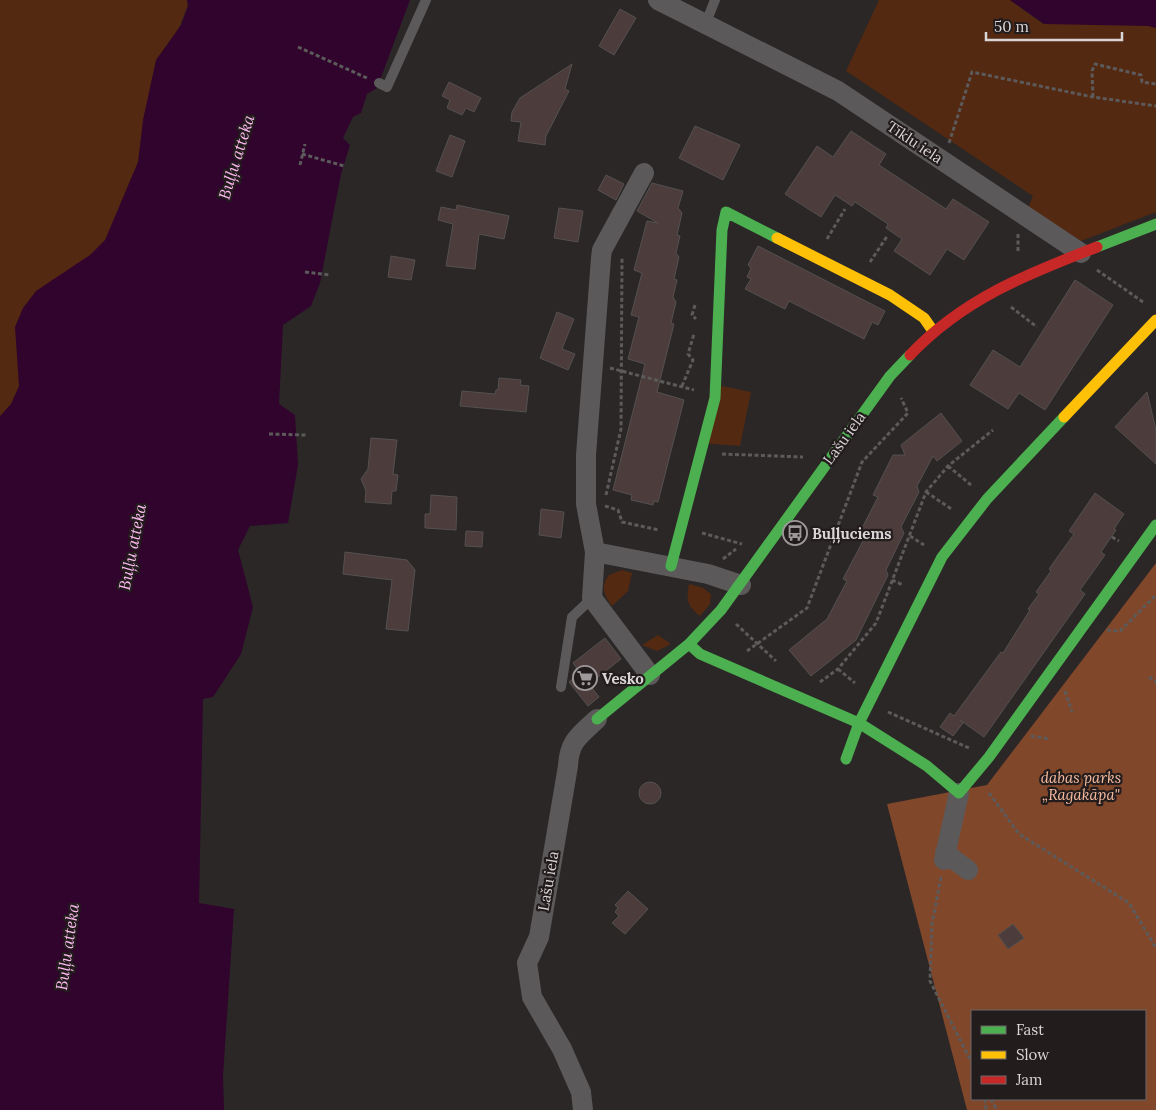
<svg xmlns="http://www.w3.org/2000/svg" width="1156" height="1110" font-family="Lora,serif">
<rect width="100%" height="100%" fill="#2b2727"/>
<path fill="#542911" d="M 0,0 L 187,0 L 188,5 L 179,28 L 0,956 Z
M 879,0 L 1010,0 L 1043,24 L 1156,7 L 1156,212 L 1081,241 L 1028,208 L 1033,196 L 846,71 Z
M 712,384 L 751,392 L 740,446 L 700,443 Z
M 622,570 L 632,573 L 628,591 L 612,606 C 604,595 600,586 609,575 Z
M 689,584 L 703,588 L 711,594 L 710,604 L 700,616 C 687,606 686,600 689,584 Z
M 658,635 L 671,644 L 657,651 L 642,645 Z"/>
<path fill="#81472a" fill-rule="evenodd" d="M 1156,563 L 1156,1110 L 967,1110 L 887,804 L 987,785 ZM 972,1011 L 1145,1011 L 1145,1099 L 972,1099 Z"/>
<path fill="#30042c" d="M 187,0 L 410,0 L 377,88 L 367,94 L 361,113 L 353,117 L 343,138 L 350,145 L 341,174 L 320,283 L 311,306 L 283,325 L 279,404 L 295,415 L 298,465 L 288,523 L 250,526 L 238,550 L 253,607 L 241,654 L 213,697 L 203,699 L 199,903 L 234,909 L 223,1076 L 224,1110 L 0,1110 L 0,416 L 11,404 L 19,386 L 15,327 L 23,308 L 36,291 L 90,255 L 105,240 L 138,162 L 143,120 L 156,60 L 181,25 L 188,6 Z
M 1010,0 L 1156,0 L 1156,28 L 1148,26 L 1044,24 Z"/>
<path fill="#4c3c3b" stroke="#555151" d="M 620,9 L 636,18 L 614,55 L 599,46 Z
M 572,64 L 565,89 L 569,91 L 546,136 L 545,145 L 518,141 L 521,122 L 511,121 L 512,112 L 520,98 Z
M 449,82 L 481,98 L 474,112 L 466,108 L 462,115 L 447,108 L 450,100 L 442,96 Z
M 695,126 L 740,145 L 723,180 L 679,158 Z
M 851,131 L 886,154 L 879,165 L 946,209 L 953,199 L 989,222 L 964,260 L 947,249 L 930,275 L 894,251 L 902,239 L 886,228 L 888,224 L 855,202 L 852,206 L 835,195 L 821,217 L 785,194 L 817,146 L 833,157 Z
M 450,135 L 465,141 L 452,177 L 436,171 Z
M 606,175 L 624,184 L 616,200 L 598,190 Z
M 652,183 L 683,191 L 678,208 L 682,213 L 677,235 L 680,236 L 676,253 L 679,257 L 674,279 L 677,280 L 673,297 L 676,302 L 671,323 L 674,324 L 657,392 L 684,400 L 658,502 L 654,501 L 653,505 L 631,500 L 632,495 L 613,490 L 645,364 L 628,359 L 639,317 L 631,315 L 642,273 L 634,270 L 647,221 L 658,223 L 637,211 Z
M 457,205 L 509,216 L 504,239 L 479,234 L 475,269 L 446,266 L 453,224 L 438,220 L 441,207 L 456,210 Z
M 559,208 L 583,211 L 578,242 L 554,238 Z
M 758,246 L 885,311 L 878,325 L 872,322 L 864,339 L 789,301 L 785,309 L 745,289 L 751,279 L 747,277 L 751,268 L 748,265 Z
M 391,256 L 415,260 L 411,280 L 388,277 Z
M 1075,280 L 1113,305 L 1045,410 L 1019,393 L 1008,409 L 970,385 L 993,350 L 1020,367 Z
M 557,312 L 574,319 L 562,349 L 575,354 L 568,370 L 540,358 Z
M 499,378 L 521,380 L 520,385 L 529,386 L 526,412 L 460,406 L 462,391 L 495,394 L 496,390 L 498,390 Z
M 1147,392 L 1156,430 L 1156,464 L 1115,427 Z
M 941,413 L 962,441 L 937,461 L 933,456 L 917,486 L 919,492 L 901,527 L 904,533 L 886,570 L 888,575 L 856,640 L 811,676 L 789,650 L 827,619 L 847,581 L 843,579 L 864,539 L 858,536 L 878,497 L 873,495 L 893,455 L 905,455 L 901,445 Z
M 371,438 L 397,440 L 393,474 L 398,475 L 396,491 L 392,491 L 391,504 L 365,502 L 366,491 L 361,479 L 368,469 Z
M 1095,493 L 1124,514 L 1114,529 L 1116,530 L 1101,552 L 1105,555 L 1080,590 L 1085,594 L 984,737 L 960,720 L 963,723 L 953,736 L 940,727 L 950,713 L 954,716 L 1001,652 L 1003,653 L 1030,610 L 1028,609 L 1039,594 L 1036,592 L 1051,571 L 1049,569 L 1074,534 L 1069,531 Z
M 431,495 L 457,497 L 456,530 L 425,528 L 425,514 L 430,514 Z
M 541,509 L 564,512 L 561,538 L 539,535 Z
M 466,531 L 483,532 L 482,547 L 465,546 Z
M 345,552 L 407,560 L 415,570 L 408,631 L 386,629 L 392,580 L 343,574 Z
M 605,638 L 621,659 L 589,684 L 599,697 L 588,706 L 569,682 L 580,673 L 573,663 Z
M639 793a11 11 0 1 1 22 0a11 11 0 1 1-22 0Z
M 628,891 L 648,909 L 625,934 L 612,923 L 619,916 L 615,912 L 618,908 L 615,905 Z
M 1013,924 L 1024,938 L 1008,949 L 998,935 Z"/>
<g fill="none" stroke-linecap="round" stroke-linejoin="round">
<path stroke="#5c5a5a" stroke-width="3" stroke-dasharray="4 2.5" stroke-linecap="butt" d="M 298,47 L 367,78
M 1093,97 L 1092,71 L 1095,64 L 1141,75 L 1142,82 L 1156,84
M 949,143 L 972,72 L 1093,97 L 1156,106
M 302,154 L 344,166
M 300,165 L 305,144
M 1018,234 L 1018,253
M 827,239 L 845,209
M 870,262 L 888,235
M 1097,270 L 1143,302
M 305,272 L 330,275
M 695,305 L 692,315 L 696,319
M 1011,307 L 1037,327
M 610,368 L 694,390
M 682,386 L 693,360 L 688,354 L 694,334
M 269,434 L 306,435
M 722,454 L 803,457
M 948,466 L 971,485
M 926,492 L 953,510
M 606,495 L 621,429 L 622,258
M 605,506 L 618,510 L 622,522 L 659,530
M 702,533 L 742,544
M 910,536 L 924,545
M 1112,537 L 1119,541
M 723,559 L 736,549
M 892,580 L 903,585
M 736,624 L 776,661
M 1107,630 L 1120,631 L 1156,595
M 747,651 L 807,608 L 862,462 L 908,413 L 901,398
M 838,669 L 855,683
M 1149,677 L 1156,682
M 820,682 L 838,669 L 876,623 L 926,492 L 948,466 L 993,430
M 1065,691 L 1072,712
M 888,712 L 969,748
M 1031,736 L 1050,739
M 989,793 L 1019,834 L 1129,903 L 1156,948
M 941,877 L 932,924 L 930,981 L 972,1063
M 985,1099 L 986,1110
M 991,1099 L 997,1110"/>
<path stroke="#5b595a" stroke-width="10" d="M 705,25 L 715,0
M 379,83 L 387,87 L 426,0
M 561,687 L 572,617 L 592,598"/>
<path stroke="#5b595a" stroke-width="20" d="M 658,0 L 838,91 L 1081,253
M 644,173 L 602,250 L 601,258 L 586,455 L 586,504 L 595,552 L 592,598 L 650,675
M 595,552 L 708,574 L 741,585
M 945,853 L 968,870
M 944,860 L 959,793
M 583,1110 L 581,1092 L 562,1049 L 532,997 L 527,963 L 539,937 L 568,766 C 569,741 580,735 597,719"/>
<path stroke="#4caf50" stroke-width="11" d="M 1097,247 L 1156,224
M 671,566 L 715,398 L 722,230 L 726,212 L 777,238
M 689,644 L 700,654 L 859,723 L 927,766 L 959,793 L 989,757 L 1156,525
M 597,719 L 689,644 L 721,610 L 890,376 L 910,355
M 846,759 L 859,723 L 942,557 L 987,499 L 1064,417"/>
<path stroke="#ffc107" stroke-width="11" d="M 777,238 L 890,295 L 924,318 L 933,331
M 1064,417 L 1156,320"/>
<path stroke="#c62828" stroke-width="11" d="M 910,355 C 963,299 1027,274 1097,247"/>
</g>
<defs>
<symbol id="bus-ring" viewBox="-11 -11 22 22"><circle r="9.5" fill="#231c1d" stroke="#9d9899" stroke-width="1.5"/><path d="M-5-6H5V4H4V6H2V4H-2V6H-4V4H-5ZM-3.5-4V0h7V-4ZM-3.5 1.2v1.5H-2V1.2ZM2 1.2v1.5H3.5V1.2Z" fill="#9d9899"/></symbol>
<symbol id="supermarket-ring" viewBox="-11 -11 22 22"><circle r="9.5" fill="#231c1d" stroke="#9d9899" stroke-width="1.5"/><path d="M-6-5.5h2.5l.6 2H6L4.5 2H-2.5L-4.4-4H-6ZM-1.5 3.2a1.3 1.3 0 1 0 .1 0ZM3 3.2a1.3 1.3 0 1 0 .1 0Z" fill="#9d9899"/></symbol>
</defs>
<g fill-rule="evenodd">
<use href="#bus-ring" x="781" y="519" width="28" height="28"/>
<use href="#supermarket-ring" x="571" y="664" width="28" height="28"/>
</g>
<g text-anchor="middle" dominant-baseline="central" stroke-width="4.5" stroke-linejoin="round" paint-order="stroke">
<g font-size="15" fill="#dad5d6" stroke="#231c1d">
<text transform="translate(915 142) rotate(34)">Tīklu iela</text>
<text transform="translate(844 438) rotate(-54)">Lašu iela</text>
<text transform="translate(548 881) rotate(-80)">Lašu iela</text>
</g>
<g font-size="15" font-weight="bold" fill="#dad5d6" stroke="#231c1d" text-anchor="start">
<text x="812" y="533">Buļļuciems</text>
<text x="602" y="678">Vesko</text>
</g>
<g font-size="15" font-style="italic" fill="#f7bca0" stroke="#231c1d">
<text x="1081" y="777">dabas parks<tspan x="1081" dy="17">„Ragakāpa"</tspan></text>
</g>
<g font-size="16" font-style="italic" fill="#fdbaf1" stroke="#231c1d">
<text transform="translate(236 157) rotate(-73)">Buļļu atteka</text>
<text transform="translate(132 547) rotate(-79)">Buļļu atteka</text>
<text transform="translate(67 947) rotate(-82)">Buļļu atteka</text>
</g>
</g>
<rect x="971" y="1010" width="175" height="90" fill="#231c1d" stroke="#6c6667"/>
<rect x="981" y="1026" width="25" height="8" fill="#4caf50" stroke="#6c6667"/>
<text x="1016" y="1035" font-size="15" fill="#dad5d6">Fast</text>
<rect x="981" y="1051" width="25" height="8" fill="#ffc107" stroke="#6c6667"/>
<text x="1016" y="1060" font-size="15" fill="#dad5d6">Slow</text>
<rect x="981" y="1076" width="25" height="8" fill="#c62828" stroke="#6c6667"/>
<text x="1016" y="1085" font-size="15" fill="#dad5d6">Jam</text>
<path d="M986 32v8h136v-8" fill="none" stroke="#dad5d6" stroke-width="2.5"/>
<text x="994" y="32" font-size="15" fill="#dad5d6" stroke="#231c1d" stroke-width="4" paint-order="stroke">50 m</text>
</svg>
